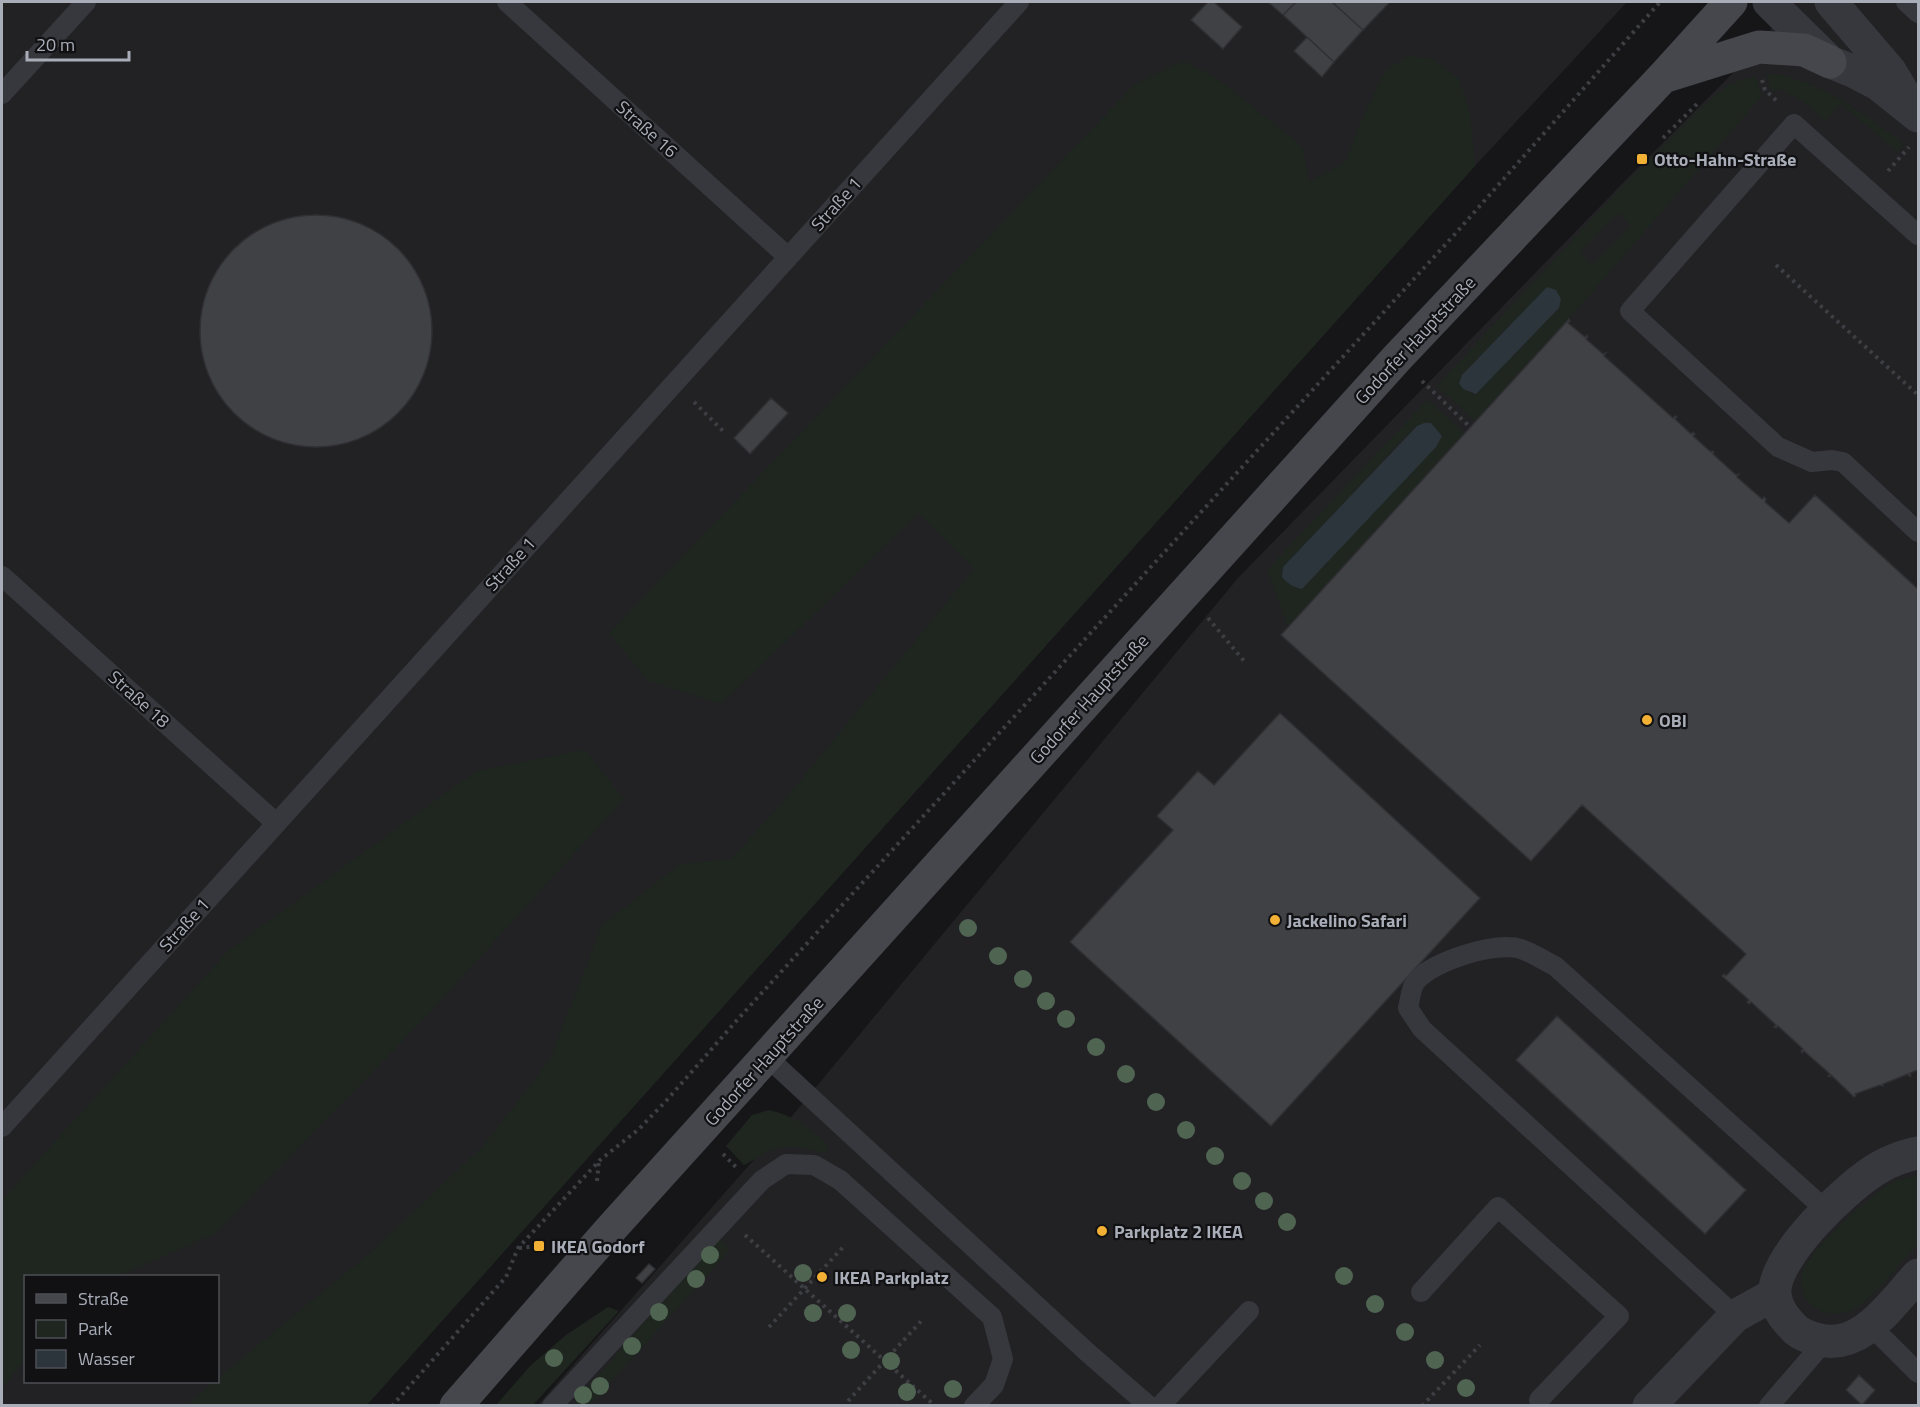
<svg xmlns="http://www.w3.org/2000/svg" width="1920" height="1407" font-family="'Titillium Web',sans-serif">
<rect width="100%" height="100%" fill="#161618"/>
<path fill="#222225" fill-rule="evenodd" d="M 2,2 L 1627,2 L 1475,166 L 307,1405 L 2,1406 ZM 26,1276 L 218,1276 L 218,1382 L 26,1382 Z
M 1794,2 L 1918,2 L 1918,1405 L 537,1406 L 787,1122 L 1238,578 L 1617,189 L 1737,69 Z"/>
<path fill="#1e261f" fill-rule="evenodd" d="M 1408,56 L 1433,59 L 1459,79 L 1470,112 L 1475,166 L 367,1405 L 191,1405 L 190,1402 L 214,1382 L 218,1382 L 218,1378 L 371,1252 L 484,1145 L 550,1059 L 602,925 L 680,864 L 731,859 L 781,804 L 974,569 L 919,513 L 721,704 L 648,681 L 609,633 L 1136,83 L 1183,61 L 1217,78 L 1303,147 L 1309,182 L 1345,162 L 1363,117 L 1385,71 Z
M 1777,74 C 1831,87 1861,112 1904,144 L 1898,152 L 1841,104 L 1825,121 L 1806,103 L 1779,89 L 1772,92 L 1766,75 Z
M 1755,76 L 1762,96 L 1569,319 L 1475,421 L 1437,386 L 1618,191 L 1702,107 L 1729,84 ZM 1618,213 L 1631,226 L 1592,265 L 1580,252 ZM 1547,287 L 1559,308 L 1476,394 L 1469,393 L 1462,375 Z
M 1427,400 L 1465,433 L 1288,627 L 1267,570 ZM 1424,423 L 1293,587 L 1282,577 L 1283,567 L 1416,426 Z
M 585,750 L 624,799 L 422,1021 L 215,1234 L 119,1276 L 26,1276 L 25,1361 L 10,1378 L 2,1390 L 2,1200 L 230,949 L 476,771 Z
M 769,1110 C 796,1116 807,1127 828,1145 L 826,1153 C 785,1143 781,1144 744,1165 L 726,1146 L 752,1115 Z
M 1914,1176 L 1918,1176 L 1918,1244 C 1903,1260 1872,1300 1854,1309 C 1825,1325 1790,1299 1804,1268 C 1815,1246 1867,1199 1888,1185 C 1896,1180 1906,1178 1914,1176 Z
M 718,1237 L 730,1250 L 590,1405 L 572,1406 Z
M 608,1307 L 619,1311 L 533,1405 L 496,1405 L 530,1366 L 566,1335 Z"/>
<path fill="#2c353c" d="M 1547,287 L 1556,290 L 1561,299 L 1559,308 L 1476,394 L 1463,389 L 1459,383 L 1462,375 Z
M 1424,423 L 1431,423 L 1442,436 L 1436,447 L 1302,589 C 1293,587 1288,584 1282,577 L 1283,567 L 1417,426 Z"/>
<path fill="#404145" stroke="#303034" stroke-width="1.5" d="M 1208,2 L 1214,2 L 1242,27 L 1223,49 L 1191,20 Z
M 1268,2 L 1296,2 L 1283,15 Z
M 1296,2 L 1332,2 L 1363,30 L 1334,62 L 1283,15 Z
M 1332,2 L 1390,2 L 1363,30 Z
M 1307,37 L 1334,62 L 1322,77 L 1294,51 Z
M200 331a116 116 0 1 1 232 0a116 116 0 1 1-232 0Z
M 1569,319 L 1570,321 L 1568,323 L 1585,337 L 1587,335 L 1588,337 L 1586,339 L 1603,354 L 1606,353 L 1604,356 L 1673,418 L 1675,416 L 1677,417 L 1675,419 L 1691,434 L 1693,432 L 1695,434 L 1693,436 L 1711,452 L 1712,451 L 1714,452 L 1713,454 L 1736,475 L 1739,474 L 1737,477 L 1762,499 L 1764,497 L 1766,499 L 1765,502 L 1789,523 L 1815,495 L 1918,589 L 1918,1070 L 1910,1073 L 1911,1076 L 1909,1076 L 1908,1074 L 1883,1084 L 1883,1086 L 1880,1085 L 1855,1094 L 1856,1096 L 1854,1097 L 1831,1075 L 1830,1077 L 1828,1076 L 1830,1074 L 1804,1051 L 1802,1053 L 1801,1051 L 1803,1049 L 1778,1026 L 1776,1028 L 1774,1027 L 1776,1025 L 1751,1002 L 1749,1004 L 1747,1002 L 1749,1000 L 1722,976 L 1724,974 L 1726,976 L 1746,954 L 1582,805 L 1531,861 L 1281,635 Z
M 771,398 L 788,413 L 750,454 L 734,438 Z
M 1280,713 L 1480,898 L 1271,1126 L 1070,942 L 1173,830 L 1157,816 L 1198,771 L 1214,785 Z
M 1557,1016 L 1746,1190 L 1705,1234 L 1516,1060 Z
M 649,1264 L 655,1269 L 642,1283 L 636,1278 Z
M 1859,1375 L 1875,1390 L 1862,1405 L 1846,1390 Z"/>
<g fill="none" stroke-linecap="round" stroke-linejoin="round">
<path stroke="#3d3f44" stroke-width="4" stroke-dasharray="3 4.5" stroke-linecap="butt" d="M 1762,80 L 1765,90 L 1778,102
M 1663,138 L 1699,102
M 1888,171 L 1909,147
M 1776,265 L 1918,395
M 1422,381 L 1470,427
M 694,402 L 725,433
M 1208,618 L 1244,661
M 723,1154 L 737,1168
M 597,1181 L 599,1160
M 745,1235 L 935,1406
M 519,1248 L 539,1246
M 769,1327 L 845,1245
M 848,1401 L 923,1319
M 392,1406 L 506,1277 L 518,1248 L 600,1160 L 639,1129 L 666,1101 L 738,1019 L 1455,234 L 1660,2
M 1422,1406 L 1480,1345"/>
<path stroke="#37383d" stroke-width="20" d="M 507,2 L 788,257
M 1906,2 L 1918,13
M 2,94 L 86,2
M 1918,235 L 1794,124 L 1630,311 L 1778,447 L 1812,462 L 1832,460 L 1843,462 L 1918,532
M 2,576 L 276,823
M 767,1057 L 1087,1352 L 1149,1406
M 2,1127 L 1019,2
M 1421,1292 L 1498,1207 L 1619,1316 L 1539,1400
M 1735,1316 L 1422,1029 L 1408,1008 C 1410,1000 1411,987 1416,981 C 1433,961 1496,941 1521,949 C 1533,953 1544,961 1555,966 L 1827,1211
M 1871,1326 L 1918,1373
M 552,1406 L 762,1180 L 786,1164 L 814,1165 L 840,1180 L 992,1317 L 1003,1359 L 994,1385 L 974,1406
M 1160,1406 L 1249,1311
M 1769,1406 L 1824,1342"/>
<path stroke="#37383d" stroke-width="33" d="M 1769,2 L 1830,62 L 1855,72 L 1878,84 L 1918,116
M 1831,2 L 1890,71 L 1904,94
M 1918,1153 C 1906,1155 1890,1161 1880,1167 C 1849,1184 1771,1258 1775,1295 C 1777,1310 1786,1320 1796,1330 C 1802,1335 1808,1337 1816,1339 C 1860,1353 1892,1303 1918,1275
M 1649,1406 L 1735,1316 L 1775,1294"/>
<path stroke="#45474d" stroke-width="33" d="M 1663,77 L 1759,47 L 1804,50 L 1830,62
M 456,1406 L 609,1231 L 1397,358 L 1663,77 L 1731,2"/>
</g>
<g fill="#506452">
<circle cx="968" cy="928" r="9"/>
<circle cx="998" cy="956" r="9"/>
<circle cx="1023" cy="979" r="9"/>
<circle cx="1046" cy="1001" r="9"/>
<circle cx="1066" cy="1019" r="9"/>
<circle cx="1096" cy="1047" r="9"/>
<circle cx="1126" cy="1074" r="9"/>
<circle cx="1156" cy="1102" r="9"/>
<circle cx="1186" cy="1130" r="9"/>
<circle cx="1215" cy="1156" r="9"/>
<circle cx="1242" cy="1181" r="9"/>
<circle cx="1264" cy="1201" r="9"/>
<circle cx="1287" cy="1222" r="9"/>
<circle cx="710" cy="1255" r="9"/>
<circle cx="803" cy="1273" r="9"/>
<circle cx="1344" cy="1276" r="9"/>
<circle cx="696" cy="1279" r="9"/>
<circle cx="1375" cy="1304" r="9"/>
<circle cx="659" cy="1312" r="9"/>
<circle cx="813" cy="1313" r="9"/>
<circle cx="847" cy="1313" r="9"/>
<circle cx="1405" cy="1332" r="9"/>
<circle cx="632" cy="1346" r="9"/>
<circle cx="851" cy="1350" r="9"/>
<circle cx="554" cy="1358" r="9"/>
<circle cx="1435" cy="1360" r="9"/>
<circle cx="891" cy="1361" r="9"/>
<circle cx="600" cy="1386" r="9"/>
<circle cx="1466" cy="1388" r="9"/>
<circle cx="953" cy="1389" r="9"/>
<circle cx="907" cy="1392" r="9"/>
<circle cx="583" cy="1395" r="9"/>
</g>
<g fill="#f2b134" stroke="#111113" stroke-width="2">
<rect x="1636" y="153" width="12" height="12" rx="3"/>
<circle cx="1647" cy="720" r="6"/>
<circle cx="1275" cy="920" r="6"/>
<circle cx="1102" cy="1231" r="6"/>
<rect x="533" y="1240" width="12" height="12" rx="3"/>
<circle cx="822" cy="1277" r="6"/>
</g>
<g text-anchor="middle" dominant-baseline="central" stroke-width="4.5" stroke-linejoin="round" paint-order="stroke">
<g font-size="18" fill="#a8adb8" stroke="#111113">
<text transform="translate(647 129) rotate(42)">Straße 16</text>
<text transform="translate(836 204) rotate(-48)">Straße 1</text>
<text transform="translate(1415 340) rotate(-47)">Godorfer Hauptstraße</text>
<text transform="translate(510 564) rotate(-48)">Straße 1</text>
<text transform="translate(139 699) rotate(42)">Straße 18</text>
<text transform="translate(1089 699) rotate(-48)">Godorfer Hauptstraße</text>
<text transform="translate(184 925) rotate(-48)">Straße 1</text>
<text transform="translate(764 1061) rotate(-48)">Godorfer Hauptstraße</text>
</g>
<g font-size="18" font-weight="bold" fill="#a8adb8" stroke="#111113" text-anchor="start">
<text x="1654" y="159">Otto-Hahn-Straße</text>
<text x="1659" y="720">OBI</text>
<text x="1287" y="920">Jackelino Safari</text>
<text x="1114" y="1231">Parkplatz 2 IKEA</text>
<text x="551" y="1246">IKEA Godorf</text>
<text x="834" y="1277">IKEA Parkplatz</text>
</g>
</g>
<rect width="1920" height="1407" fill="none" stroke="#a8adb8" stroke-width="6"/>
<rect x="24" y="1275" width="195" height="108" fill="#111113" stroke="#4d4f55" stroke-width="1.5"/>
<rect x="36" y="1294" width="30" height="9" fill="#45474d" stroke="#4d4f55" stroke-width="1.5"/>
<text x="78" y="1305" font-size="18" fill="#a8adb8">Straße</text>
<rect x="36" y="1320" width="30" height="18" fill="#1e261f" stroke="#4d4f55" stroke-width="1.5"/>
<text x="78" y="1335" font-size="18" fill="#a8adb8">Park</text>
<rect x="36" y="1350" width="30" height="18" fill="#2c353c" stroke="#4d4f55" stroke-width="1.5"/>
<text x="78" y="1365" font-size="18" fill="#a8adb8">Wasser</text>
<path d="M27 51v9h102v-9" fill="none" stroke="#a8adb8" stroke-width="3"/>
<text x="36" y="51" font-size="18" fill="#a8adb8" stroke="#111113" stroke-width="4.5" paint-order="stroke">20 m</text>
</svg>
